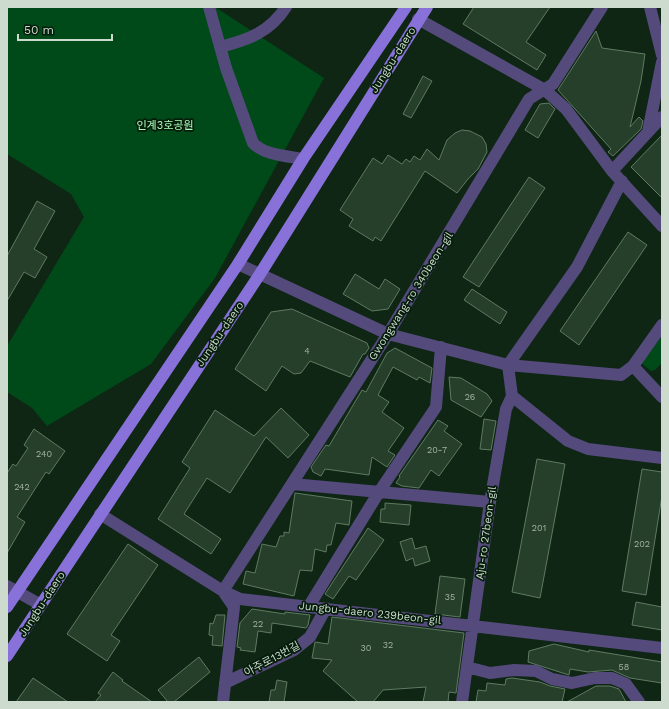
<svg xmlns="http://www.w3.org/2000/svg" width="669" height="709" font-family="'Work Sans','Noto Sans KR',sans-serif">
<rect width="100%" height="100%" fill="#0e2613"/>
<path fill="#004a1a" d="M 7,7 L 215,7 L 324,78 L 215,278 L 151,364 L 47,426 L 32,408 L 7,392 L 7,346 L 84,217 L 71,194 L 7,154 Z
M 662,336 L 662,363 L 655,370 L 651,371 L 641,363 Z"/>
<path fill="#263f2a" stroke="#5f7a63" d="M 474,7 L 550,7 L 526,42 L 546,55 L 537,70 L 463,24 Z
M 596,31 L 602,48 L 645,54 L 641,81 L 630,127 L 639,117 L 643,121 L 641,129 L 613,156 L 608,152 L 611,149 L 558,90 Z
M 423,76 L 432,81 L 411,118 L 403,114 Z
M 549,103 L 555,109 L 538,138 L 525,130 L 540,104 Z
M 462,130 L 470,131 L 482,137 L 486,144 L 487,152 L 478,169 L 468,179 L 457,193 L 425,171 L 381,241 L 375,237 L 373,241 L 349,226 L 353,219 L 340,210 L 373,158 L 382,164 L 388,155 L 402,164 L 406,159 L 410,162 L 414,156 L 420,160 L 427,149 L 439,160 L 447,140 L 455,133 Z
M 662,135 L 662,198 L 631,167 Z
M 529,177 L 545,188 L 479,287 L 463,277 Z
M 37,201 L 55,211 L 34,249 L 47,257 L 35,278 L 24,272 L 7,301 L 7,256 Z
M 628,232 L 647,245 L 579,345 L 560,331 Z
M 355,274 L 379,289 L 385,279 L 400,289 L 388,309 L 372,311 L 343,294 Z
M 472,289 L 507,312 L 500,324 L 464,300 Z
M 292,309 L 367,343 L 369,348 L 365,354 L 363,354 L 350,377 L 310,361 L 301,373 L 294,374 L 282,366 L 266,391 L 235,369 L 271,312 Z
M 395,348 L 432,368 L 430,383 L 419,377 L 417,380 L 393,367 L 378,395 L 389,402 L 382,412 L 404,428 L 388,451 L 395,455 L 387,467 L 372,457 L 369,475 L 325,469 L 321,476 L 313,472 L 311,467 L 326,445 L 329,446 L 362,390 L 366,392 L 387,353 Z
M 449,377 L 461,378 L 487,394 L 492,401 L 481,417 L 451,400 Z
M 281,408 L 309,435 L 288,458 L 266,437 L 230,493 L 207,478 L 184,514 L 221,539 L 211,554 L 158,519 L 190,468 L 182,462 L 215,410 L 254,436 Z
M 484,419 L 496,421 L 491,450 L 480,449 Z
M 438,420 L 448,426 L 444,431 L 462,444 L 439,476 L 431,470 L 419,488 L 402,486 L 396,483 L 400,477 L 399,476 Z
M 34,429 L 65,451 L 49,474 L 46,472 L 17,517 L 25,522 L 7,553 L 7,473 L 13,464 L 16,466 L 28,448 L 24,445 Z
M 537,459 L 565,464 L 540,598 L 512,592 Z
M 642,469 L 662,472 L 662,496 L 646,595 L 622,591 Z
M 295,493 L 352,501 L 349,525 L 336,523 L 331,545 L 327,545 L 326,552 L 315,549 L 312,571 L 300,570 L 294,596 L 243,584 L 246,571 L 255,573 L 262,544 L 276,547 L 280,536 L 284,536 L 284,532 L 289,533 Z
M 385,503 L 411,505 L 409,525 L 380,522 L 381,509 L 385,509 Z
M 368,528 L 384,540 L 356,580 L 349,576 L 333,599 L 325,594 Z
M 412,538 L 415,549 L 426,546 L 430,561 L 415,566 L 413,558 L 406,561 L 400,542 Z
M 128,544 L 158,565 L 111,635 L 120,641 L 107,661 L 67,634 Z
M 440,576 L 465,579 L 460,617 L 435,614 Z
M 636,602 L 662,607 L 662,630 L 632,625 Z
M 252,609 L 285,614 L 285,612 L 310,615 L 308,625 L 306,628 L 272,623 L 271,633 L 258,631 L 255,652 L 240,650 L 241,648 L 237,647 L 240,623 Z
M 216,615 L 225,615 L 222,646 L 212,645 L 213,636 L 209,635 L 210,623 L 213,624 Z
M 332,617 L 464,633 L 456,693 L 449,692 L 448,702 L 423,702 L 426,687 L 383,690 L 373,702 L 358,702 L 323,671 L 332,660 L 312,658 L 315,642 L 328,644 Z
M 554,644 L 589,652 L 589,650 L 662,662 L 662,683 L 630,678 L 612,670 L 588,672 L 570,669 L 569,675 L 528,662 L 529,651 Z
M 199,657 L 210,672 L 174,702 L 168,702 L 158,690 Z
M 113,672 L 123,680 L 122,681 L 152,702 L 95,702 L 101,695 L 98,693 Z
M 33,678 L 68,702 L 16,702 Z
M 512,678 L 540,682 L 550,686 L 565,689 L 562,702 L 476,702 L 478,690 L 486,691 L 487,683 L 505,685 L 506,679 Z
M 277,680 L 287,682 L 284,702 L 269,702 L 271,690 L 275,690 Z
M 596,686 L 610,686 L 619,689 L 626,702 L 567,702 Z"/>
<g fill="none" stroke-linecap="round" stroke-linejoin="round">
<path stroke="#544a7c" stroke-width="12" d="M 209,7 L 226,68 L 253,143 C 264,155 287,156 303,159
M 650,7 L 662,55
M 418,19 L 545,90 L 566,109 L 612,171 L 662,226
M 220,47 C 248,40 270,32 286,7
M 648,132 L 662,62
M 612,171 L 662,117
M 238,264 L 388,334 L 508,365 L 621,375 L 633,366 L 662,397
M 633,366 L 662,325
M 512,396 L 568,441 L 588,449 L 662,458
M 292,484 L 490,502
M 100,514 L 223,591 L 240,599 L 662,648
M 7,586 L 41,605
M 309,606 L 379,492 L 436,407 L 441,347
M 467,667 L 490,673 L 514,670 L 536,671 L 552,679 L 572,683 L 595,678 L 612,678 L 626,684 L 639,702
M 225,683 L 294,650 L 310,637 L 326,608
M 223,702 L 234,607 L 223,591 L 388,334 L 529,99 L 553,84 L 602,7
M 462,702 L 490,502 L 506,409 L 512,396 L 508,365 L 577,267 L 622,181"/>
<path stroke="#8871d8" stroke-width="12" d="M 7,607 L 238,264 L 303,159 L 406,7
M 7,656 L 260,274 L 427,7"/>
</g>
<g text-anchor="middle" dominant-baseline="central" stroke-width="3.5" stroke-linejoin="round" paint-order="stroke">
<g font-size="9" fill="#a3b4a5">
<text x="307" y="351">4</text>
<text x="470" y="397">26</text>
<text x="437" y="450">20-7</text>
<text x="44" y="454">240</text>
<text x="22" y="487">242</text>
<text x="539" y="528">201</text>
<text x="642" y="544">202</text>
<text x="450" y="597">35</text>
<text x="258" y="624">22</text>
<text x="388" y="645">32</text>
<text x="366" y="648">30</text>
<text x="624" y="667">58</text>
</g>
<g font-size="11" fill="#cddbce" stroke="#051d0a">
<text transform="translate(393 60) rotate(-58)">Jungbu-daero</text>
<text transform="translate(411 296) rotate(-58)">Gwongwang-ro 340beon-gil</text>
<text transform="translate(220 334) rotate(-56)">Jungbu-daero</text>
<text transform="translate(486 533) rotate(-82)">Aju-ro 27beon-gil</text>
<text transform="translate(42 604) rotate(-57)">Jungbu-daero</text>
<text transform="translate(370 613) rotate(6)">Jungbu-daero 239beon-gil</text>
<text transform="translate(272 659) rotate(-28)">아주로13번길</text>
</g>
<g font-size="11" fill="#abfbb8" stroke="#051d0a">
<text x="165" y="125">인계3호공원</text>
</g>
</g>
<rect width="669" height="709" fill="none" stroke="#cddbce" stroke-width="16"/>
<path d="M18 34v6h94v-6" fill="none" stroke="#cddbce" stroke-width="2"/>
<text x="24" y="34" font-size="12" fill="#cddbce" stroke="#051d0a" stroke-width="3" paint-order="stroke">50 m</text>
</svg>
